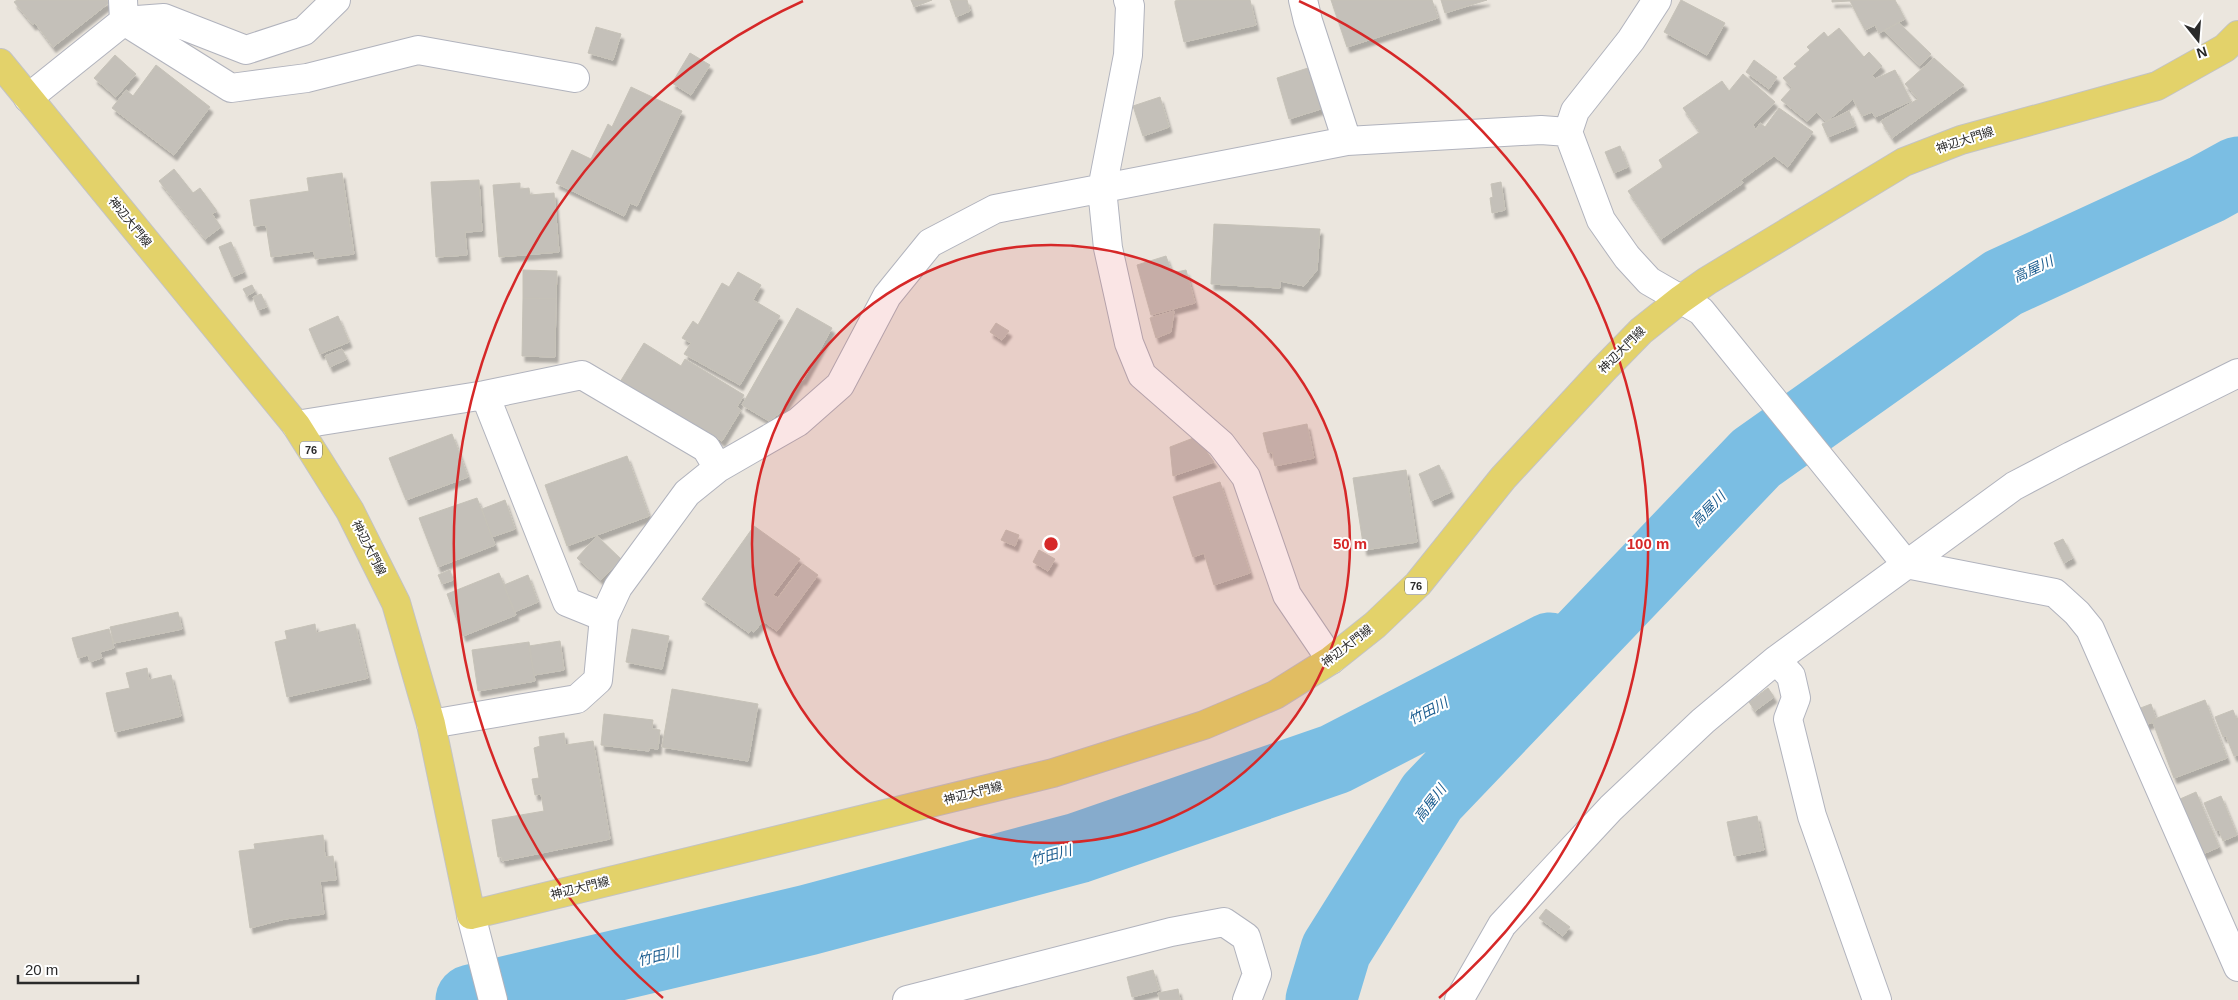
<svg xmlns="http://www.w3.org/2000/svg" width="2238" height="1000" font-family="Arial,'Noto Sans JP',sans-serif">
<defs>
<filter id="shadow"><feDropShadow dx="3" dy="5.5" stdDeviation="1" flood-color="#0004"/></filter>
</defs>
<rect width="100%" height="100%" fill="#ebe6de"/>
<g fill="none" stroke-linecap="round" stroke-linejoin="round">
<path stroke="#7bbee3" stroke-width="71" d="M 471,1000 L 808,920 L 1078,848 L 1335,759 L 1550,648
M 1321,1000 L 1336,950 L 1432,797 L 1756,458 L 2003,283 L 2207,189 L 2238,172"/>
</g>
<path fill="#c4c0b9" stroke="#c6c2b8" filter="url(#shadow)" d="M 17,0 L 107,0 L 109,3 L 53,47 L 35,23 L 33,25 L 14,2 Z
M 911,0 L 932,0 L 914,7 Z
M 950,0 L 967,0 L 970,11 L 956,17 Z
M 1179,0 L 1250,0 L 1256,25 L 1184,42 L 1175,4 L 1175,1 Z
M 1331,0 L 1432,0 L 1438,18 L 1347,47 Z
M 1441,0 L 1487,0 L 1445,13 Z
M 1681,0 L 1725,23 L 1707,55 L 1664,32 Z
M 1832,0 L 1895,0 L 1905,19 L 1879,33 L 1875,25 L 1865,30 L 1850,1 L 1832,2 Z
M 1899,23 L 1931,54 L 1920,66 L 1884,31 Z
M 596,27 L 621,34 L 613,60 L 588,53 Z
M 1839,28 L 1864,57 L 1869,52 L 1882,66 L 1872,75 L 1875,79 L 1895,70 L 1911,101 L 1875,117 L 1872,112 L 1862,116 L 1853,99 L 1826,122 L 1817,112 L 1807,121 L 1781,100 L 1792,88 L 1783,78 L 1797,66 L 1794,64 L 1810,50 L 1807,47 L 1824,32 L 1828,37 Z
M 690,53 L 710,65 L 691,95 L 672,83 Z
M 115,55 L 136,74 L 116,97 L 94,78 Z
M 1934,58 L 1964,85 L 1892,138 L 1881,121 L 1918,99 L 1905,84 Z
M 1754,60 L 1777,77 L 1769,89 L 1746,72 Z
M 156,65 L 210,107 L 174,155 L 112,108 L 126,90 L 133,96 Z
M 1311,67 L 1324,108 L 1289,119 L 1277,78 Z
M 1743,74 L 1775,102 L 1753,125 L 1756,130 L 1760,123 L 1765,127 L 1779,108 L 1813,132 L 1788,167 L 1774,156 L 1741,180 L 1743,183 L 1661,239 L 1628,191 L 1663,167 L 1659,160 L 1700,132 L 1683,108 L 1722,81 L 1729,91 Z
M 631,87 L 682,111 L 637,206 L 630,203 L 624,216 L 556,183 L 572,150 L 591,159 L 608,124 L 612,127 Z
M 1160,97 L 1169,127 L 1143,136 L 1133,106 Z
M 1849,111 L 1855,126 L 1828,137 L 1822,124 Z
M 1620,146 L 1628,167 L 1614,173 L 1605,152 Z
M 174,169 L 193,193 L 200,188 L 217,211 L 212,214 L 221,227 L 205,239 L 159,181 Z
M 342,173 L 354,254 L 315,259 L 314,251 L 271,257 L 266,225 L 254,226 L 250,200 L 309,191 L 307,178 Z
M 479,180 L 482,231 L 465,232 L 467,255 L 436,257 L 431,182 Z
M 1501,182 L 1505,210 L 1492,213 L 1490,198 L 1493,197 L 1491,184 Z
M 520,183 L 520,189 L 529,188 L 530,195 L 554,193 L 559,252 L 499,257 L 493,185 Z
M 1214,224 L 1320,229 L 1317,270 L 1304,286 L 1280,281 L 1280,288 L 1211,284 Z
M 231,242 L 244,272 L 232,277 L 219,247 Z
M 1166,256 L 1172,273 L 1186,270 L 1195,303 L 1151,315 L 1137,265 Z
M 523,270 L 557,271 L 556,299 L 523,298 Z
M 738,272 L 761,285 L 753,300 L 780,316 L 740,385 L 684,354 L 691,343 L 682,338 L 693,321 L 698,325 L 722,283 L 729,287 Z
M 252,285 L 255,291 L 247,296 L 243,289 Z
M 261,294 L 267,307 L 258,310 L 253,297 Z
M 523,298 L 556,299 L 555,357 L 522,356 Z
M 797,308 L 832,328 L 803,380 L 801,379 L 781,412 L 769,421 L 742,405 Z
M 1174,311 L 1171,332 L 1156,338 L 1150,318 Z
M 338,316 L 349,342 L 320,354 L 309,329 Z
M 996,323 L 1009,331 L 1002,340 L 990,332 Z
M 644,343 L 681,366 L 685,359 L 744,395 L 737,407 L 741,410 L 722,441 L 703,429 L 700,432 L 620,382 Z
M 342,349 L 347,359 L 330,367 L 325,356 Z
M 1307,424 L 1314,458 L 1275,466 L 1272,452 L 1268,453 L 1263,433 Z
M 452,434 L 468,477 L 406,500 L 389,458 Z
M 1196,437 L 1214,462 L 1173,476 L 1170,447 Z
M 627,456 L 649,516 L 567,546 L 545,485 Z
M 1439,465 L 1451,492 L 1431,501 L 1419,474 Z
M 1406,470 L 1417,542 L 1364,550 L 1353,478 Z
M 1220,482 L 1250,573 L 1214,585 L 1204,553 L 1193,557 L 1173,497 Z
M 477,498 L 495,545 L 438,567 L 419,518 Z
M 505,500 L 515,529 L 492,537 L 482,509 Z
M 754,526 L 800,559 L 773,595 L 778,598 L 803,564 L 818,575 L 777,631 L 763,621 L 754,632 L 751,630 L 749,633 L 702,599 Z
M 1006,530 L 1019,535 L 1015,546 L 1001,540 Z
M 597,536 L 621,559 L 601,580 L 577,558 Z
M 2063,539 L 2073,558 L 2064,563 L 2054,543 Z
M 1039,550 L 1055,559 L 1048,571 L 1033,562 Z
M 450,570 L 453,580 L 442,584 L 438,575 Z
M 499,573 L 516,615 L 463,636 L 447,594 Z
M 528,575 L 538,602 L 514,612 L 504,585 Z
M 178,612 L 182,629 L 114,643 L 110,627 Z
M 315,624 L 316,633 L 355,624 L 368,678 L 287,697 L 275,642 L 287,639 L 285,631 Z
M 109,629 L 114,648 L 100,652 L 102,658 L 90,662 L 88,655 L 78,658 L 72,638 Z
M 632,629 L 669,636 L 662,669 L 626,662 Z
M 560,641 L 564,670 L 534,675 L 529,646 Z
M 529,642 L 535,681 L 478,691 L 472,650 Z
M 147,668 L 149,680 L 171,675 L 181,716 L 115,732 L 106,693 L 130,688 L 126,673 Z
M 1768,688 L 1774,697 L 1755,711 L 1749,702 Z
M 672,689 L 758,704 L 748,761 L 662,747 Z
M 2205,700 L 2227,758 L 2174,778 L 2152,720 Z
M 2151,704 L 2156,719 L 2152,720 L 2153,722 L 2145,725 L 2138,709 Z
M 2233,710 L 2236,718 L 2238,718 L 2238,755 L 2234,756 L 2226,736 L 2223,737 L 2215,717 Z
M 604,714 L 653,720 L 652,729 L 660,730 L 658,749 L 649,748 L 649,751 L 601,745 Z
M 564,733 L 565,745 L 593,741 L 610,839 L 502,861 L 502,857 L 498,857 L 492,820 L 544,811 L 541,794 L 535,795 L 532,779 L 539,778 L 534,748 L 540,746 L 539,737 Z
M 2196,792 L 2219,847 L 2203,854 L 2180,799 Z
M 2221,796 L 2237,835 L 2223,841 L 2219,830 L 2216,831 L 2204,803 Z
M 1757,816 L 1764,850 L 1734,856 L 1727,822 Z
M 323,835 L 325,857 L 333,856 L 336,880 L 320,881 L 324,914 L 285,919 L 250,928 L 239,851 L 255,849 L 254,844 Z
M 1546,909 L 1570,927 L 1563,936 L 1539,918 Z
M 1153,970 L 1159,990 L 1132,997 L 1127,977 Z
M 1178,989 L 1180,1000 L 1160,1000 L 1158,993 Z"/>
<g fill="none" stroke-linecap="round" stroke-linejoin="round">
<defs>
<path id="minor" d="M 123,0 L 124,21 L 231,88 L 307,78 L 418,50 L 575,78
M 1128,0 L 1130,6 L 1128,55 L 1102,189 L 1108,248 L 1129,343 L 1142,375 L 1221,444 L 1246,477 L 1287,595 L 1331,660
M 1303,0 L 1308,21 L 1347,141
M 1657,0 L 1631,40 L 1575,111 L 1568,132 L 1601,220 L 1627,257 L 1649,281 L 1701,311 L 1906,564 L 2055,593 L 2077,613 L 2090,629 L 2238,967
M 28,98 L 124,21 L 164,18 L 246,50 L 304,31 L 336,0
M 485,395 L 582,375 L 706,448 L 718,468
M 296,425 L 485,395 L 567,602 L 604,617
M 1776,660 L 1791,676 L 1796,698 L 1788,719 L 1812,816 L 1877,1000
M 431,724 L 577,699 L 598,680 L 604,617 L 618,587 L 687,493 L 718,468 L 798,422 L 840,385 L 887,296 L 930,243 L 995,209 L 1347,141 L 1541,130 L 1568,132
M 471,915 L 493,1000
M 907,1000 L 1171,932 L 1224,922 L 1246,937 L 1257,974 L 1247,1000
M 1459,1000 L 1502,925 L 1611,808 L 1703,721 L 1776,660 L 2014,486 L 2071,456 L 2238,373"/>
<path id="major" d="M 0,63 L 296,425 L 350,511 L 396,603 L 431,724 L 471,915 L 1053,773 L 1204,725 L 1275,695 L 1331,660 L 1375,625 L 1418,584 L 1503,478 L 1603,370 L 1641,331 L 1680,300 L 1707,281 L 1904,162 L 1961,140 L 2157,86 L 2225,48 L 2238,35"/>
</defs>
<use href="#minor" stroke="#b1b3bd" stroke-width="30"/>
<use href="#major" stroke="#c3c3c3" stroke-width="30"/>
<use href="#minor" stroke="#fff" stroke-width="28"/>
<use href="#major" stroke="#e3d26a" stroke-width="28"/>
</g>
<circle cx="1051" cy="544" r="299" fill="#d62828" fill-opacity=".12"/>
<g fill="none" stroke="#d62828" stroke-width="2.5">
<circle cx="1051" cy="544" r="299"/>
<path d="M663 998A597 597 0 0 1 803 1M1299 1A597 597 0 0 1 1439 998"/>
</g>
<g text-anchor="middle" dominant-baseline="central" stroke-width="4" stroke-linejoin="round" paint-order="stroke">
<g fill="#fff" stroke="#6a6a6a" stroke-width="1">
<rect x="300" y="441.5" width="22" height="17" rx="4"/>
<rect x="1405" y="577.5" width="22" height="17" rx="4"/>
</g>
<g font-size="11" font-weight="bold" fill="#2a2a2a">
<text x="311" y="450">76</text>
<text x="1416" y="586">76</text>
</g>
<g font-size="12" fill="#2a2a2a" stroke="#fff">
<text transform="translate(1965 140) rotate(-18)">神辺大門線</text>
<text transform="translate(130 222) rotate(51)">神辺大門線</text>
<text transform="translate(1622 350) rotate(-45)">神辺大門線</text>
<text transform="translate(369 548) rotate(63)">神辺大門線</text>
<text transform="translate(1347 646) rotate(-38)">神辺大門線</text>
<text transform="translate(973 793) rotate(-14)">神辺大門線</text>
<text transform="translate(580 888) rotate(-14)">神辺大門線</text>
</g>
<g font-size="14" font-style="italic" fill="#1a5c8f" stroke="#fff">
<text transform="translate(2033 269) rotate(-25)">高屋川</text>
<text transform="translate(1708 509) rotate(-46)">高屋川</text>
<text transform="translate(1428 711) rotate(-27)">竹田川</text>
<text transform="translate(1430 803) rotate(-53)">高屋川</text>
<text transform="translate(1051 855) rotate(-15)">竹田川</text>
<text transform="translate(658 956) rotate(-13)">竹田川</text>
</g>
</g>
<circle cx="1051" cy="544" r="8" fill="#d62828" stroke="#fff" stroke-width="2.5"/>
<g font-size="15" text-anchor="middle" font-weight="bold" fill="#d62828" stroke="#fff" stroke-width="4" stroke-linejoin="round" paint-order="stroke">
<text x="1350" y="549">50 m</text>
<text x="1648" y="549">100 m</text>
</g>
<g transform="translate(2198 40) rotate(163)" stroke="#ffffff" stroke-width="4" paint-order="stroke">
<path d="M0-4L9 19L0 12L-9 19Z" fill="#2a2a2a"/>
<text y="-8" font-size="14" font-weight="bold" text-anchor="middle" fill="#2a2a2a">N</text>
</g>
<path d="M18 975v8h120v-8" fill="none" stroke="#2a2a2a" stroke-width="2.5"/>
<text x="25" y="975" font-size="15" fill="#2a2a2a" stroke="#ffffff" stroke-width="4" paint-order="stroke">20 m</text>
</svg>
